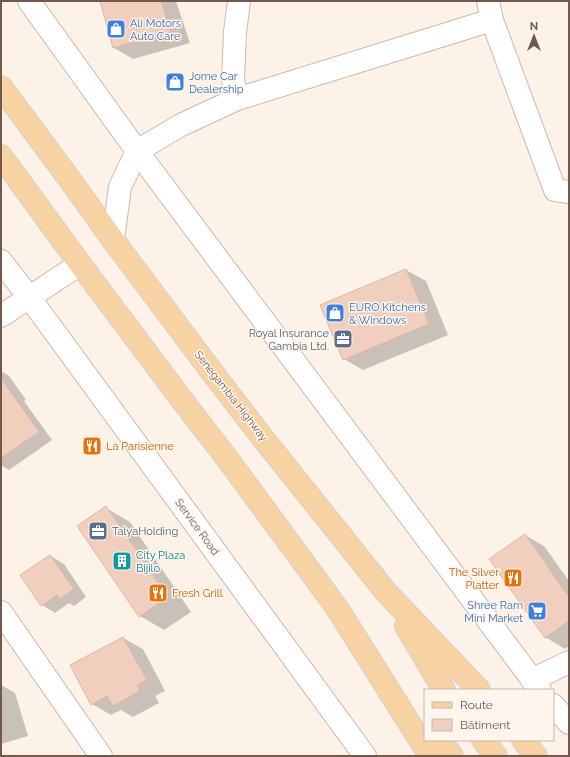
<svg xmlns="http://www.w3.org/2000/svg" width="570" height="757" font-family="Raleway,sans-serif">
<rect width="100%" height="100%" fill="#fcf2e7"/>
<path fill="#0003" d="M 101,1 L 176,1 L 190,43 L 133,59 L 114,48 Z
M 406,270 L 426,281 L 448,335 L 363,370 L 344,359 Z
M 1,371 L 9,376 L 26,400 L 24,401 L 52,440 L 9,470 L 1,465 Z
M 106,508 L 130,522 L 191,612 L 164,630 L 140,616 Z
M 525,535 L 544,546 L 569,581 L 569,646 L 565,649 L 545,637 Z
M 51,556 L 64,564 L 86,597 L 74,606 L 69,603 L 55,613 L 42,605 Z
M 123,638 L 143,649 L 165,691 L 155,696 L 159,703 L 133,717 L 121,710 L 111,715 L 92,704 Z
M 1,685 L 15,693 L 28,736 L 1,744 Z"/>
<path fill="#f0cfbf" stroke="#e2b5a0" d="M 100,1 L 161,1 L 171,32 L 113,48 Z
M 406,269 L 429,324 L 343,360 L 320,305 Z
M 1,378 L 39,432 L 1,458 Z
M 106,506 L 168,597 L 139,617 L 77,526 Z
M 525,534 L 569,597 L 569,621 L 545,638 L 489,559 Z
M 50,555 L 74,589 L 60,599 L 57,595 L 41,606 L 20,575 Z
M 123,637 L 147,680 L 137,685 L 140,691 L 113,706 L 107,696 L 91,705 L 70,665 Z"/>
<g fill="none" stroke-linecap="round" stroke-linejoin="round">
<defs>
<path id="minor" d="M 29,1 L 137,151 L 540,690
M 492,20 L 555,190 L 569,192
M 237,99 L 492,20 L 488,1
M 113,240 L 120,187 L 137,151 L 181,125 L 237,99 L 233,80 L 235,32 L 239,1
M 1,261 L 29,297 L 365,756
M 1,316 L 80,264
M 1,612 L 101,756
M 532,680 L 569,662
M 553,705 L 569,723"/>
<path id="primary" d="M 1,87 L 73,184 L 113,240 L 218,380 L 258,432 L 386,592 L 479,690
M 1,156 L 80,264 L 185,404 L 226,457 L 337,608 L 430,756
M 406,626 L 444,690
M 440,740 L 452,756
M 483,740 L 496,756
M 523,740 L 536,756"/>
</defs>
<use href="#minor" stroke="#cdb9ad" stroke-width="24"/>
<use href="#primary" stroke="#d8d0cd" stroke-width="24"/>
<use href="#minor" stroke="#fff" stroke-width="22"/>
<use href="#primary" stroke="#f7d2a2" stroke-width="22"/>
</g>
<defs>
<symbol id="shop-square" viewBox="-11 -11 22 22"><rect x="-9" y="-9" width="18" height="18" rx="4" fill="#3f7fe0" stroke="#fef6ed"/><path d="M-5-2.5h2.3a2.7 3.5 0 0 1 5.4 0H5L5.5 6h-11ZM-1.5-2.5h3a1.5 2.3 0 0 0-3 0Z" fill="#fff"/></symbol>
<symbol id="office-square" viewBox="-11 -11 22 22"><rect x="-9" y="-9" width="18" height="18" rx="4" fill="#5c6f8a" stroke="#fef6ed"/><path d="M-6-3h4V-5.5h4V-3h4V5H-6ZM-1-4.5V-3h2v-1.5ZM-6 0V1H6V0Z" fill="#fff"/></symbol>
<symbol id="restaurant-square" viewBox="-11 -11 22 22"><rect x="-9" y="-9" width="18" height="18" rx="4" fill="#e8710a" stroke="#fef6ed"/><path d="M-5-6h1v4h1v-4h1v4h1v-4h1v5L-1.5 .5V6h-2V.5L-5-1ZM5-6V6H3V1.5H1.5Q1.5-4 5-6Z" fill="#fff"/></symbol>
<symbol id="building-square" viewBox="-11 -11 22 22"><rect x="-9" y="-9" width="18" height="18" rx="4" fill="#0f9aa8" stroke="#fef6ed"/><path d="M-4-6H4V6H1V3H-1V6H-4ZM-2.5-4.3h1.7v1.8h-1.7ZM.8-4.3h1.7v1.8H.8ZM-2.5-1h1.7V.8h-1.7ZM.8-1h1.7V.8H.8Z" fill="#fff"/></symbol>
<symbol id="supermarket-square" viewBox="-11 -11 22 22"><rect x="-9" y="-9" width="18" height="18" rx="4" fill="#3f7fe0" stroke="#fef6ed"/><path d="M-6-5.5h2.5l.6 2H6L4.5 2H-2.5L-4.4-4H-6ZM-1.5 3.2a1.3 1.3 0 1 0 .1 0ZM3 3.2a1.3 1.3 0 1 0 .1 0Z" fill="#fff"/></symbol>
</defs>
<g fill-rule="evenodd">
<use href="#shop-square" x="105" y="18" width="22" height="22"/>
<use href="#shop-square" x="164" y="71" width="22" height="22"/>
<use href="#shop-square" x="324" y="302" width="22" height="22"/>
<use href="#office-square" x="332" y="328" width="22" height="22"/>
<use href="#restaurant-square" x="81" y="435" width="22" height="22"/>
<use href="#office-square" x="87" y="520" width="22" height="22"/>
<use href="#building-square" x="111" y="550" width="22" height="22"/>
<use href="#restaurant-square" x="502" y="567" width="22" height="22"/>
<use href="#restaurant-square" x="147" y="582" width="22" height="22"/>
<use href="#supermarket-square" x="526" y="600" width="22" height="22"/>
</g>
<g text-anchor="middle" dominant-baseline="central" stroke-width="3" stroke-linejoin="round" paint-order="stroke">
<g font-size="11" fill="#366cbe" stroke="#fef6ed" text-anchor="start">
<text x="130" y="23">Ali Motors<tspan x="130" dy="13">Auto Care</tspan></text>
<text x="189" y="76">Jome Car<tspan x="189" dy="13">Dealership</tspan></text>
<text x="349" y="307">EURO Kitchens<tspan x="349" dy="13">&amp; Windows</tspan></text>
<text x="523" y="605" text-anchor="end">Shree Ram<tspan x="523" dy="13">Mini Market</tspan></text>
</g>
<g font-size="11" fill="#4e5e75" stroke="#fef6ed" text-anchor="end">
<text x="329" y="333">Royal Insurance<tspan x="329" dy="13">Gambia Ltd.</tspan></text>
<text x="112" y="531" text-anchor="start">TalyaHolding</text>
</g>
<g font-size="11" fill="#75584c" stroke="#fef6ed">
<text transform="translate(231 396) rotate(52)">Senegambia Highway</text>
<text transform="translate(197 527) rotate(54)">Service Road</text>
</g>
<g font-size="11" fill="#c56008" stroke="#fef6ed" text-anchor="start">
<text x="106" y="446">La Parisienne</text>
<text x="499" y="572" text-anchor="end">The Silver<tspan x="499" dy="13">Platter</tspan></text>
<text x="172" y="593">Fresh Grill</text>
</g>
<g font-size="11" fill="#0d838f" stroke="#fef6ed" text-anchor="start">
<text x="136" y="555">City Plaza<tspan x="136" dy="13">Bijilo</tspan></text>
</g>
</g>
<rect width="570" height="757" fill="none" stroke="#75584c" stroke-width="4"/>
<rect x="424" y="689" width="130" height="52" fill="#fef6ed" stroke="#c7b7ad"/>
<rect x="432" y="702" width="20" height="6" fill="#f7d2a2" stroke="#c7b7ad"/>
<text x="460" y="709" font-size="12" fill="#75584c">Route</text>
<rect x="432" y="719" width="20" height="12" fill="#f0cfbf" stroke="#c7b7ad"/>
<text x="460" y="729" font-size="12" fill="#75584c">Bâtiment</text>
<g transform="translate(534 36)" stroke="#fef6ed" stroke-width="3" paint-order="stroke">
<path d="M0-3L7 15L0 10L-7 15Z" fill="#75584c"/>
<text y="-6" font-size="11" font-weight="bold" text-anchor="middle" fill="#75584c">N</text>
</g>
</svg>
